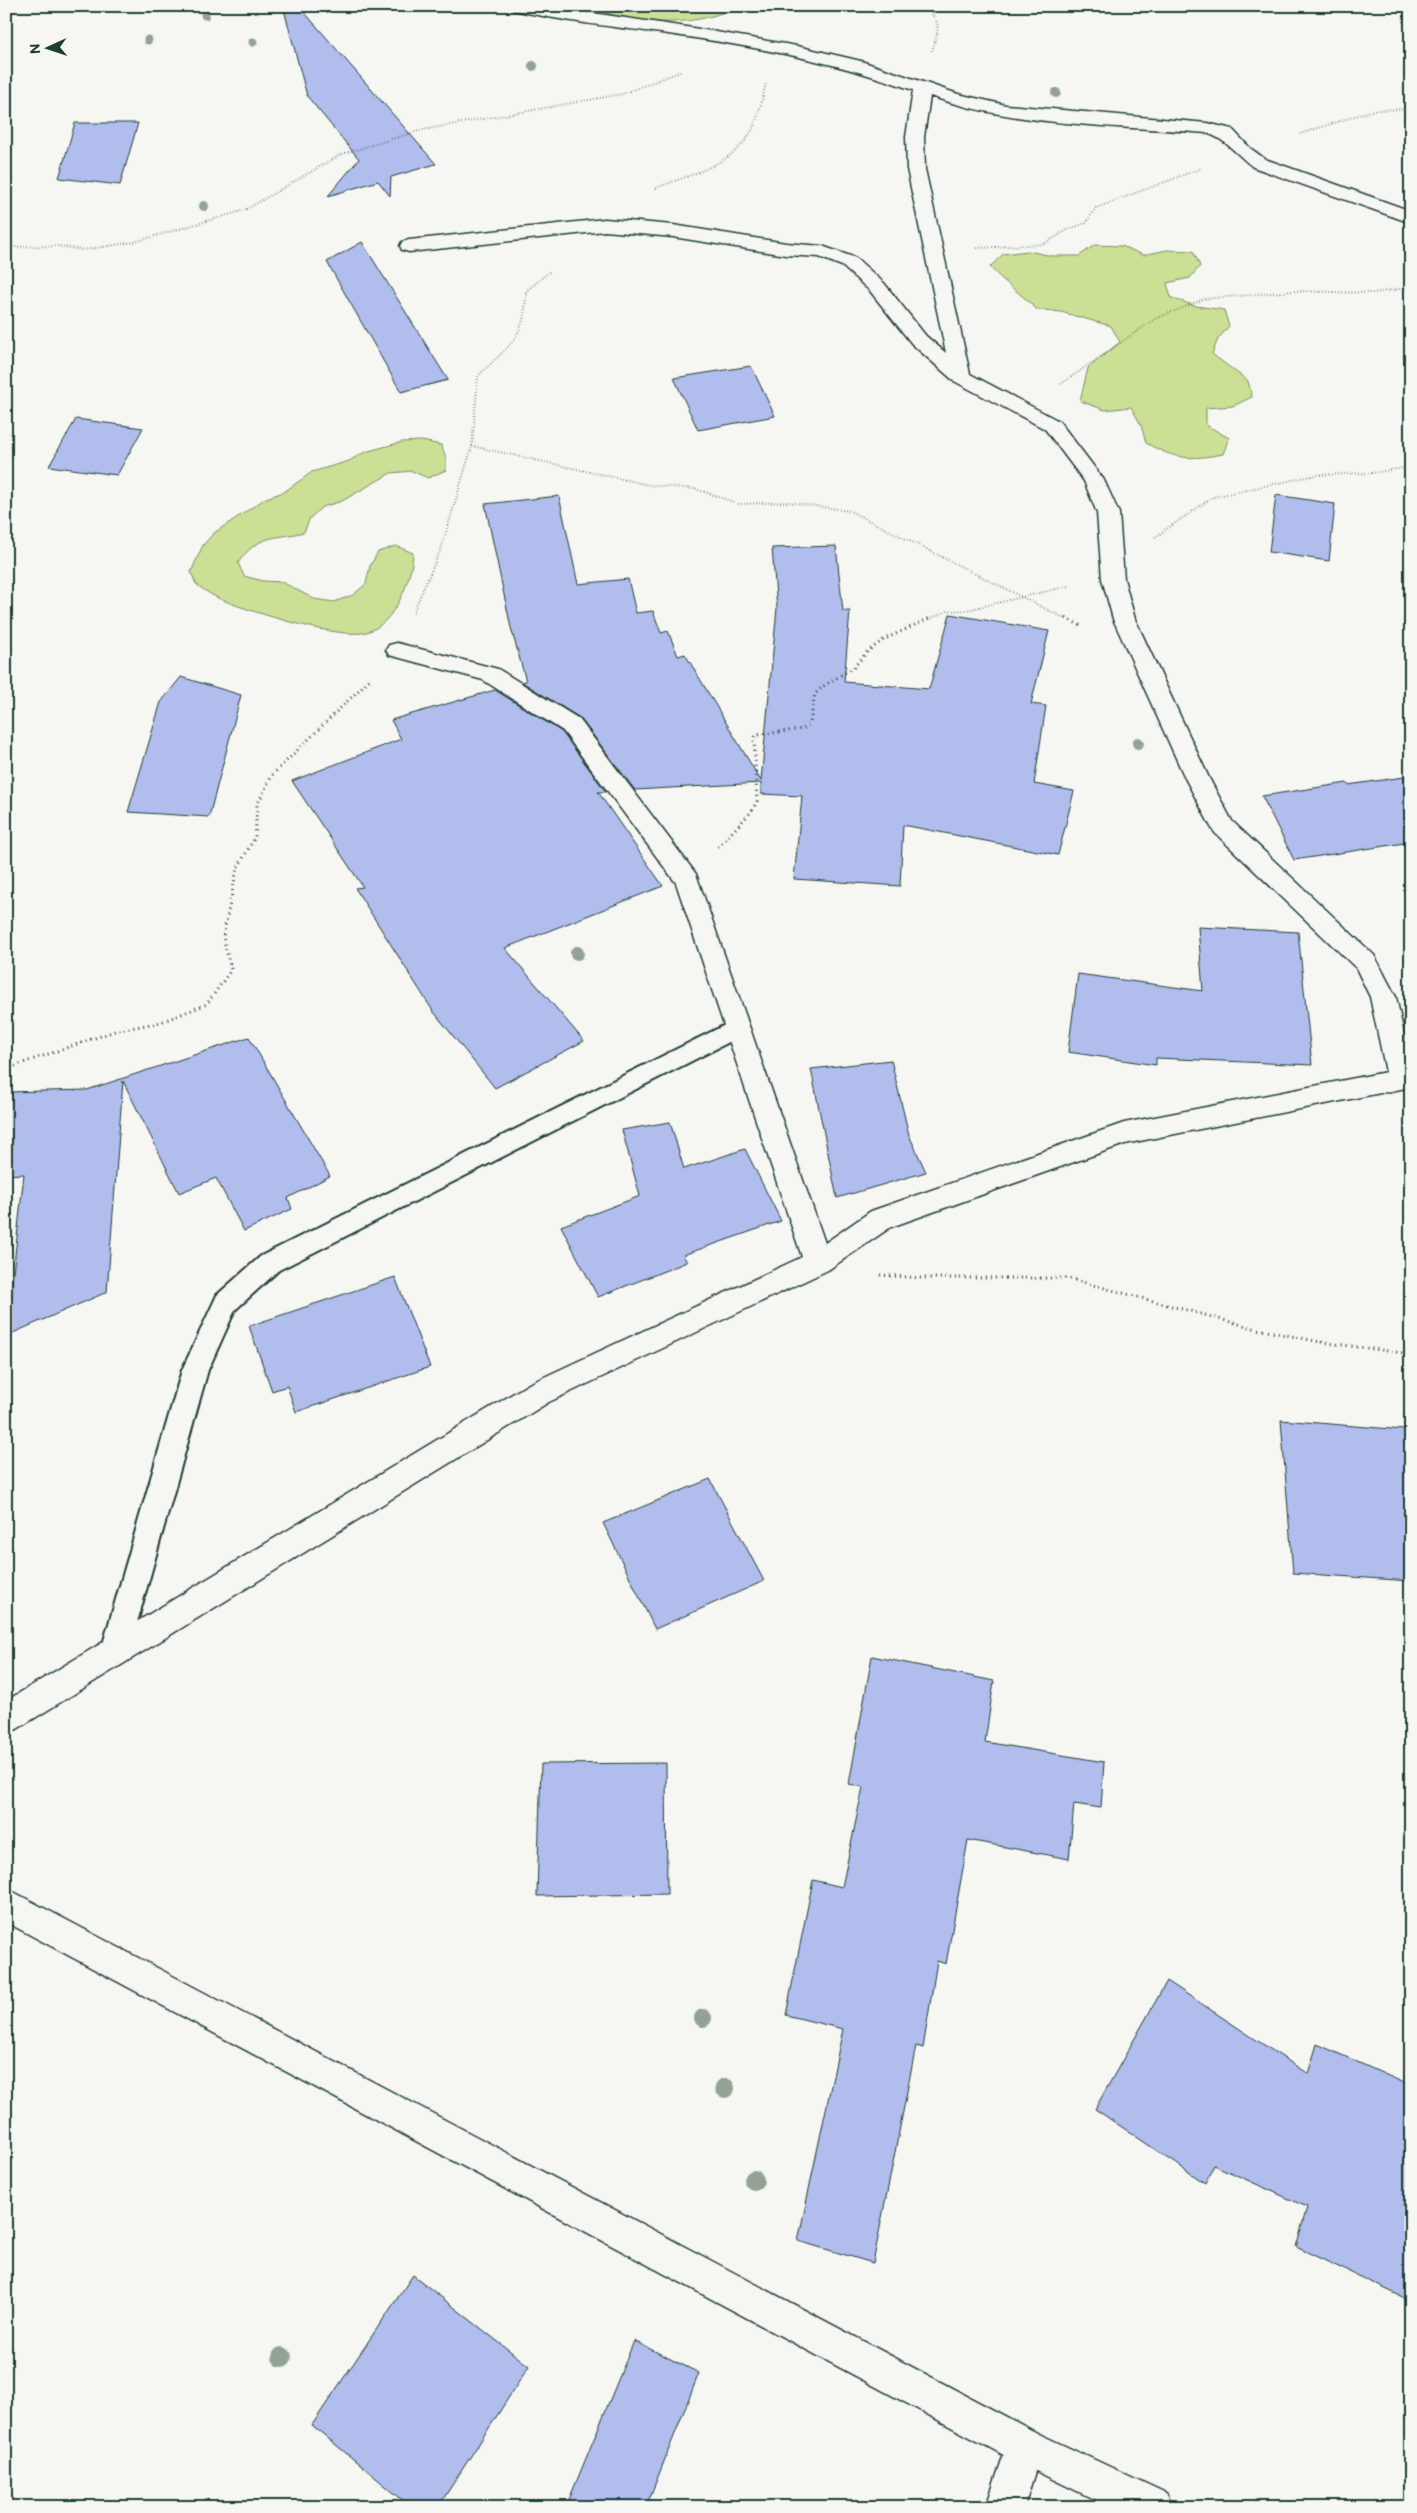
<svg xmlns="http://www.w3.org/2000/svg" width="1417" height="2513" font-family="'Balsamiq Sans',sans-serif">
<rect width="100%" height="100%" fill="#f6f6f2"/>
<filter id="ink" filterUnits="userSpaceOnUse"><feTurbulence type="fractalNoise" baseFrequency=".02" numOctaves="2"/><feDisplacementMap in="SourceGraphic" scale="10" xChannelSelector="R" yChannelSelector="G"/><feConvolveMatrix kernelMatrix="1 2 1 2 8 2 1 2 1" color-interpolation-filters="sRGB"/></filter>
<g filter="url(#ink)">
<path fill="#cbe095" stroke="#758e64" d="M 593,6 L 724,6 L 722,13 C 682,27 634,24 595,9 Z
M 1095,245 L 1122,246 L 1143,255 L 1167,250 L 1193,251 L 1200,266 L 1190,278 L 1167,283 L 1171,298 L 1196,306 L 1224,310 L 1229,326 L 1218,339 L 1212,354 L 1248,381 L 1252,397 L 1233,406 L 1206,408 L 1206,425 L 1229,438 L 1223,454 C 1190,460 1176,460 1146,443 L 1141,425 L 1131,407 L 1105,410 L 1080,401 L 1088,368 L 1120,342 L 1111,326 L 1061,312 L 1036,309 C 1021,293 1004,283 990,267 L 1003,254 L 1028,251 L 1052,256 L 1079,256 Z
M 422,441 L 441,445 L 446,457 L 446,470 L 428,478 L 412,471 L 391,473 L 342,501 L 322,507 L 310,518 L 304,532 C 273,540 259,533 238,563 L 244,576 L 263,581 L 282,582 L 314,599 L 334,602 L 353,595 L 366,584 L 370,566 L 378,552 L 396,546 L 413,553 C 412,579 395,624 367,632 C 341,640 252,612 225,601 C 214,597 205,591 196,584 L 191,572 L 203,545 L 214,533 L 266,498 L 284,492 L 312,472 L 349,461 L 365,452 L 402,442 Z"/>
<path fill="#b0bded" stroke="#1f3d34" d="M 283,6 L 299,6 L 436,164 L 391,177 L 390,196 L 378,181 L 328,196 L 359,159 L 307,96 Z
M 75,123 L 138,123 L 120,185 L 59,178 Z
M 362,242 L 448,380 L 401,392 L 327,262 Z
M 751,366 L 775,416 L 698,430 L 674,378 Z
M 76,419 L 143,428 L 117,475 L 49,466 Z
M 1276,495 L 1335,504 L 1329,561 L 1269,552 Z
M 559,496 L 578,584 L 628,579 L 636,613 L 653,611 L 661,633 L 668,631 L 678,656 L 685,654 L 761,781 L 777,608 L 772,548 L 836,546 L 843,611 L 850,611 L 844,682 L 929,689 L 950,614 L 1049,631 L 1031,704 L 1046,706 L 1034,784 L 1074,791 L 1058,855 L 903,825 L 900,886 L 794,879 L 802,796 L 761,794 L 761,783 L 635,790 L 580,718 L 522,682 L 526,681 L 511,628 L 485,504 Z
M 181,677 L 241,695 L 209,817 L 128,812 L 161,702 Z
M 495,690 L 562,732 L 606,792 L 598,792 L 663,886 L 505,948 L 584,1041 L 495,1088 L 433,1011 L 355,888 L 363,887 L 292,781 L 401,739 L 391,720 Z
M 1411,776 L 1411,842 L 1294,860 L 1262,796 L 1347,783 L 1348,785 Z
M 1198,927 L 1298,932 L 1312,1065 L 1156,1058 L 1156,1065 L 1068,1052 L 1078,974 L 1203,991 Z
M 249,1037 L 330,1176 L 288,1198 L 292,1209 L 244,1231 L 216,1178 L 179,1193 L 123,1081 L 107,1292 L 6,1336 L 24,1174 L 6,1175 L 6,1092 L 87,1090 Z
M 891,1060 L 909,1135 L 926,1172 L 837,1198 L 811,1069 Z
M 670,1122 L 684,1169 L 745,1149 L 781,1221 L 683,1255 L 687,1262 L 598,1297 L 561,1226 L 640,1196 L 622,1130 Z
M 395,1277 L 430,1367 L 296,1412 L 287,1386 L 272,1391 L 249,1326 Z
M 1281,1420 L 1404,1430 L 1411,1492 L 1411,1581 L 1293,1573 Z
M 710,1479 L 764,1581 L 655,1629 L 603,1523 Z
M 872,1656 L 994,1681 L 985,1742 L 1104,1762 L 1101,1808 L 1074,1804 L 1069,1859 L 968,1840 L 946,1964 L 937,1961 L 923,2048 L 916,2046 L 873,2263 L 798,2241 L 843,2029 L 786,2015 L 813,1880 L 842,1887 L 863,1787 L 849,1784 Z
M 666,1763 L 667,1894 L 537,1896 L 541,1764 Z
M 1167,1981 L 1308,2074 L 1317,2044 L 1411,2086 L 1411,2301 L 1296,2247 L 1307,2207 L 1214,2165 L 1205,2183 L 1095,2109 Z
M 413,2275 L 529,2366 L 438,2507 L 411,2507 L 312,2425 Z
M 634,2341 L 699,2373 L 646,2507 L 566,2507 Z"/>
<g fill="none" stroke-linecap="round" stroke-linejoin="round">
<defs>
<path id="service" d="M 737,1019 L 745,1022 L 749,1028 L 745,1034 L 279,1270 L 235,1310 L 208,1370 L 129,1651 L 125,1660 L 115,1664 L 105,1660 L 101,1651 L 182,1370 L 217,1295 L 261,1256 Z"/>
<path id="minor" d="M 512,6 L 545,6 L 693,28 L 797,46 L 861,61 L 958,94 L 1006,105 L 1207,123 L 1232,129 L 1250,148 L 1265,159 L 1411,211 L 1411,223 L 1253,167 C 1237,155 1225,138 1206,133 C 1114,125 1018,127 930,96 L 924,137 L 925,169 L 970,374 L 1059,421 L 1104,480 L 1119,513 L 1124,579 L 1135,619 L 1209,778 L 1232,821 L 1374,955 L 1396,997 L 1411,1067 L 1411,1087 L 1125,1144 L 891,1227 L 828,1270 L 549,1402 L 17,1729 L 6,1733 L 6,1701 L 529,1384 L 802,1257 L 676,883 L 563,731 L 483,680 L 389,655 L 386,650 L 389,645 L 397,643 L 498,669 L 579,719 L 696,874 L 825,1243 L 871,1211 L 1124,1123 L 1386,1072 L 1370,997 L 1356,968 L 1215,833 L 1211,827 L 1185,778 L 1113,619 L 1102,579 L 1097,513 L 1084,481 L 1045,429 L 954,381 L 912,344 L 870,291 L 842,266 L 819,257 L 786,255 L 673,237 L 605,231 L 409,252 L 402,250 L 400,246 L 402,242 L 409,240 L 605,219 L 673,225 L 786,243 L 822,246 L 856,258 L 884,283 L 926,336 L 946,353 L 907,169 L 906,137 L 913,90 C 834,61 751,46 668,34 C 617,27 565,22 514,10 Z
M 1024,2427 L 1037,2433 L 1043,2446 L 1024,2507 L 986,2507 L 1011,2433 Z"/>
<path id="tertiary" d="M 6,1888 L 1037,2433 L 1166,2493 L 1171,2507 L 1110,2507 L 1011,2459 L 6,1922 Z"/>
</defs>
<use href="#service" stroke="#1f3d34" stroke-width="4"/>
<use href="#minor" stroke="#1f3d34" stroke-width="3"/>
<use href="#tertiary" stroke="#1f3d34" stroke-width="3"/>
<path stroke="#1f3d34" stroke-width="2" stroke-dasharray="0.5 2.5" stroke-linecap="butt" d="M 922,6 C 943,21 939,29 932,51
M 793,10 L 803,6
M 1300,134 L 1374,110 L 1411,109
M 656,188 C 688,175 730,166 749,135 C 759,120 761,100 766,83
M 6,247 L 58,246 L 83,250 L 134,242 L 245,210 L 342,154 L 422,130 L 622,94 L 682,71
M 977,248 L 1044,244 L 1067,230 L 1086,223 L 1096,208 L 1202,168
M 1061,384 L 1155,319 L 1204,299 L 1293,291 L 1374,293 L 1411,287
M 472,446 L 649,485 L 696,489 L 739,504 L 788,502 L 850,511 L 1068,620
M 1155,537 L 1213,497 L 1316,475 L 1371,473 L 1411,467
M 413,612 L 441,549 L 472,446 L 478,376 C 509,345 526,339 526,291 L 549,272
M 928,620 L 947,611 L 967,610 L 1069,586"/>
<path stroke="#1f3d34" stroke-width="3" stroke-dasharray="1 4" stroke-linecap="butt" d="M 1066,618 L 1081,626
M 718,847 L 752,811 L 757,801 L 754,740 L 756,735 L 803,729 L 810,723 L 815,694 L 822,687 L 854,667 L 868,651 L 885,639 L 930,618
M 6,1071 L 17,1065 L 115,1031 L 161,1022 L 207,1004 L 231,970 L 223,937 L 237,869 L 255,837 L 257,805 L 272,775 L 370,679
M 880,1275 L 921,1278 L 1067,1278 L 1257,1329 L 1320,1342 L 1411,1354"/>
<use href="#service" fill="#f6f6f2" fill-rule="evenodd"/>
<use href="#minor" fill="#f6f6f2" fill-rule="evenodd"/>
<use href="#tertiary" fill="#f6f6f2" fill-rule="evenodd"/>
</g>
<g fill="#92a294">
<circle cx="205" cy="15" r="4.5"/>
<circle cx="148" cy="40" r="4.5"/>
<circle cx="253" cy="42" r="4.5"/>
<circle cx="533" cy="66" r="5"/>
<circle cx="1056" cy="93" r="5"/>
<circle cx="204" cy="206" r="5"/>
<circle cx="1138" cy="743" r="6"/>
<circle cx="577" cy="953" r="7"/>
<circle cx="703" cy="2018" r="9"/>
<circle cx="725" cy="2088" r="10"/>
<circle cx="754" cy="2180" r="10"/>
<circle cx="282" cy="2357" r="10"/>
</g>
</g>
<rect width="1417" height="2513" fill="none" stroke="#f6f6f2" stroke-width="25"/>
<rect x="12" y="12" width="1392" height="2488" fill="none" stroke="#1f3d34" stroke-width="2" filter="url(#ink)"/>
<g transform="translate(48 48) rotate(267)" stroke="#f6f6f2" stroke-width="4" paint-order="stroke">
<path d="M0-4L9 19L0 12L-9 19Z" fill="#1f3d34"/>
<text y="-8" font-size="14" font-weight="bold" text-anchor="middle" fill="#1f3d34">N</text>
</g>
</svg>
